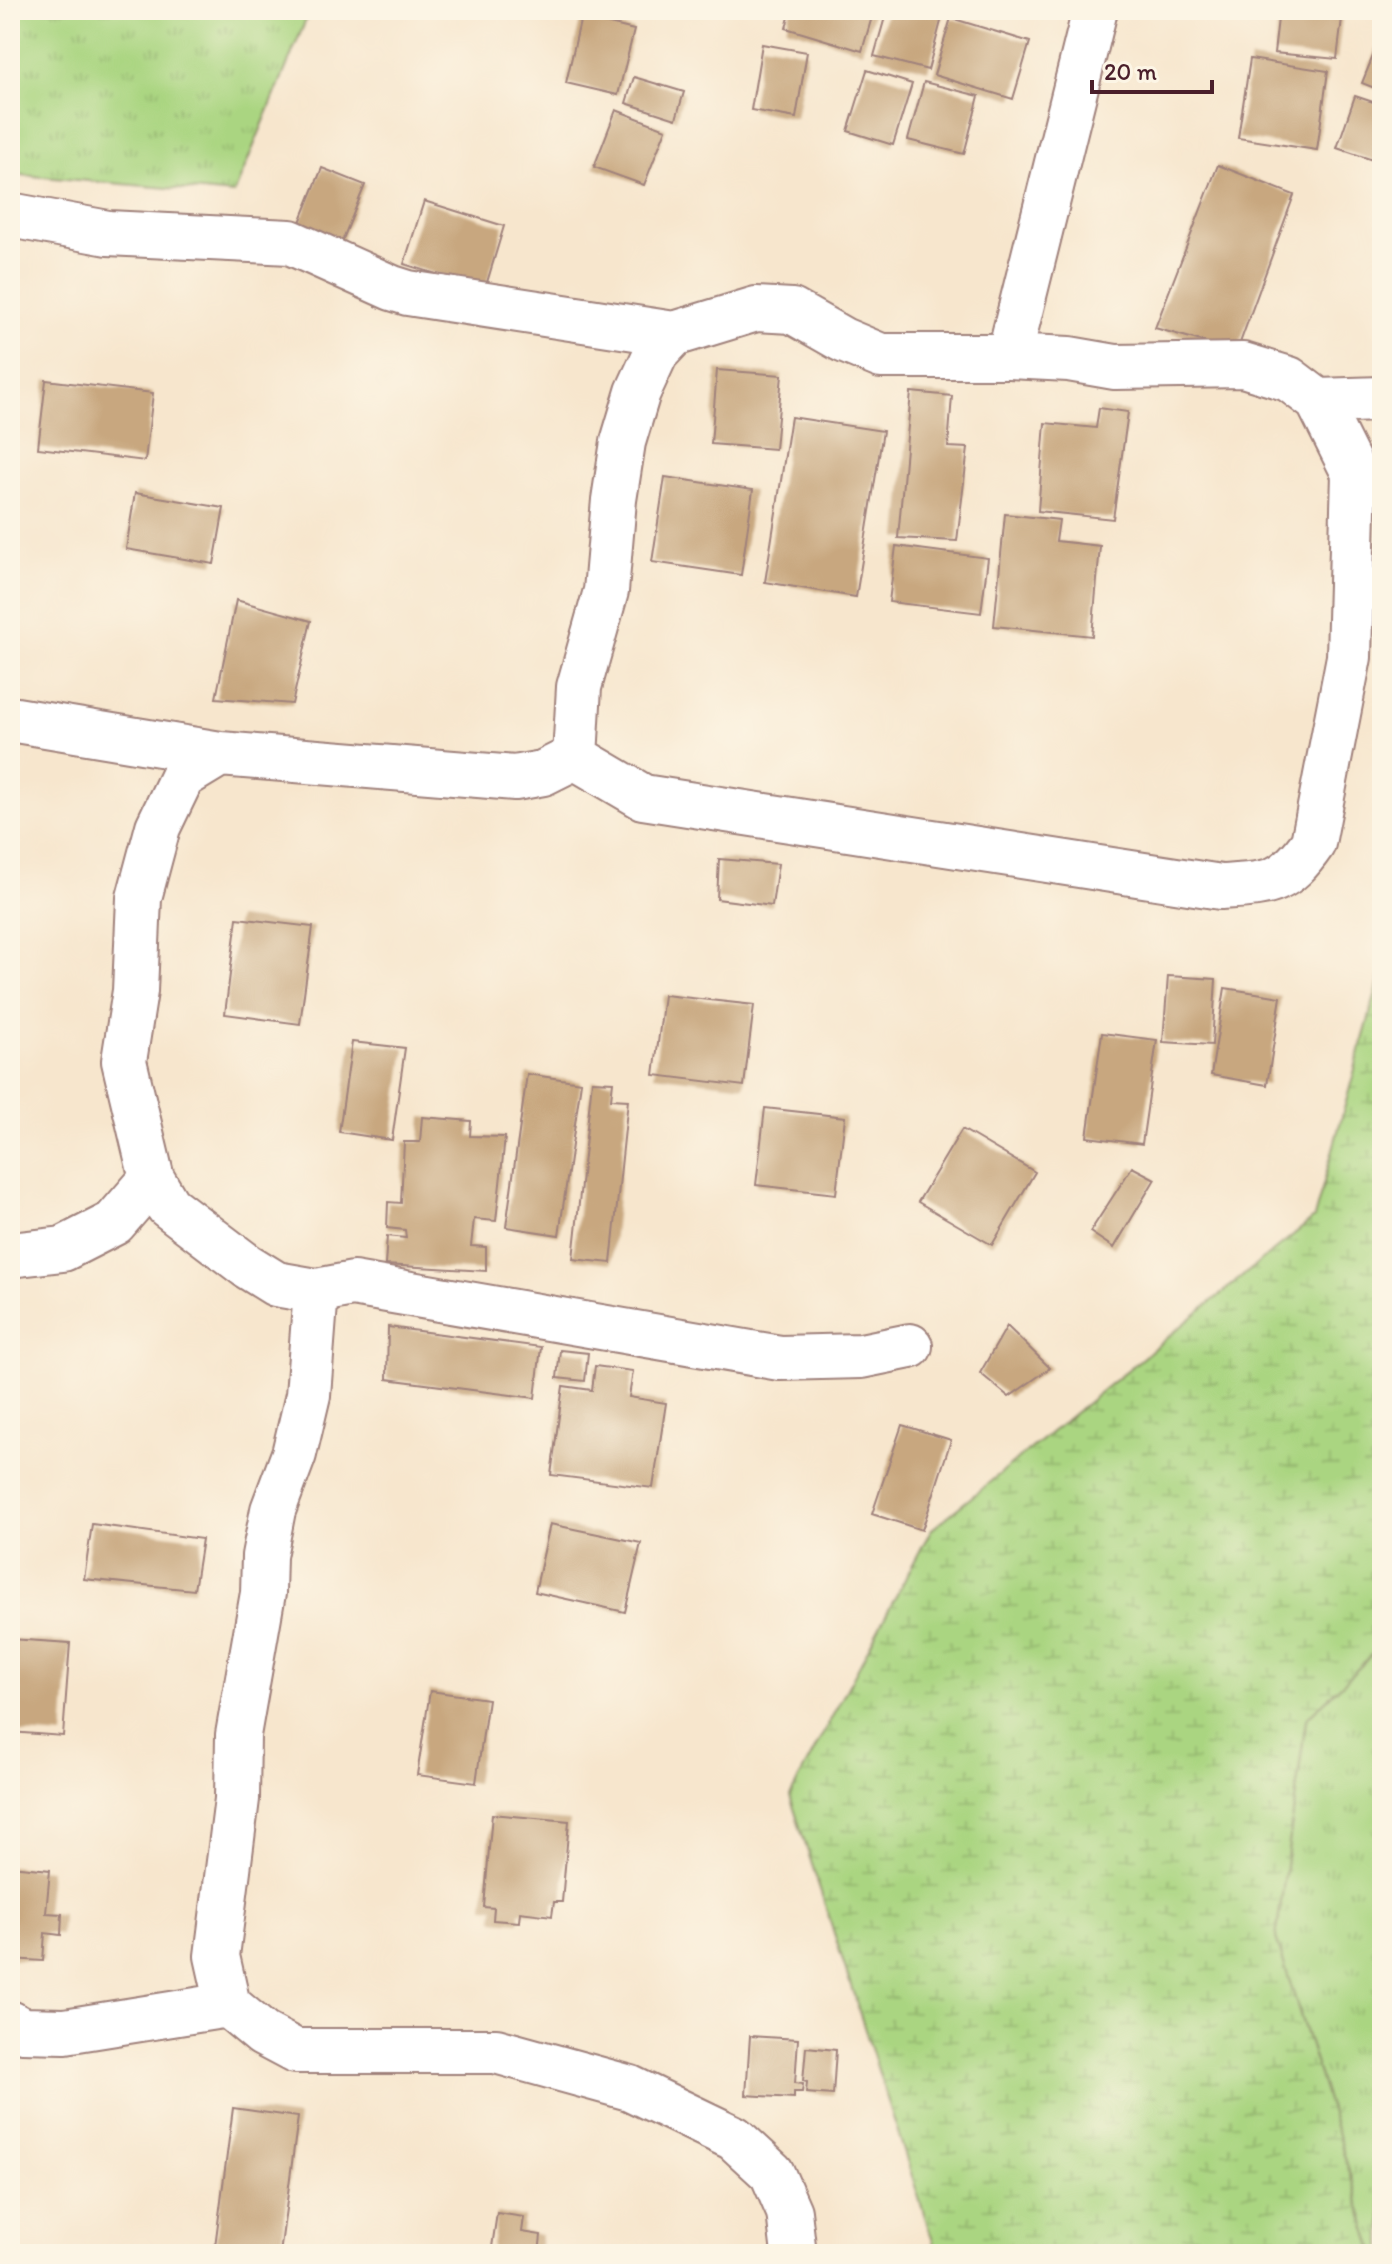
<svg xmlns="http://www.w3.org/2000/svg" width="1392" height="2264" font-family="Itim,sans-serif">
<defs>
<pattern id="grass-tufts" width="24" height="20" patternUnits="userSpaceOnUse" patternTransform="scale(2)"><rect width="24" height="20" fill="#aad581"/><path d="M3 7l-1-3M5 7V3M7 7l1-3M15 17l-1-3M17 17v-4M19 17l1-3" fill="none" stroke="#94b670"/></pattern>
<pattern id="wetland-marsh" width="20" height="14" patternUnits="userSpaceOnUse" patternTransform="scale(2)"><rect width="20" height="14" fill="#aad581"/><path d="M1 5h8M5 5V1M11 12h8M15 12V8" fill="none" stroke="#94b670"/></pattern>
</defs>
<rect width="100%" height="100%" fill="#fcf5e5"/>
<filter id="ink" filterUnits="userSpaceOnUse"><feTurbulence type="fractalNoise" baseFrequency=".0125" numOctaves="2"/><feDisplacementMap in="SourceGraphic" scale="16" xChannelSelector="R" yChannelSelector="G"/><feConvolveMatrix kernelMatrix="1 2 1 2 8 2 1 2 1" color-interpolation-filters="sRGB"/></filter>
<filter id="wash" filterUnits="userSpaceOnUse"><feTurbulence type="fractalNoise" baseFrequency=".006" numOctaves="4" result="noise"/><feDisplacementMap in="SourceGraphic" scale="32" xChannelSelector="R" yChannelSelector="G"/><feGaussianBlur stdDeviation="1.8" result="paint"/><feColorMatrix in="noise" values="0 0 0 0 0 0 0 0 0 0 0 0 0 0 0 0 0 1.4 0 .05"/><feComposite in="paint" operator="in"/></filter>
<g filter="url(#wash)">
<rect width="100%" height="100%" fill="#f7e6cd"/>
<path fill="url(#grass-tufts)" stroke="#7a7a56" stroke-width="2" d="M 10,10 L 310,10 L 234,194 L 10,174 Z
M 1382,1645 L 1382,2254 L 1375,2254 L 1276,1938 L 1306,1719 Z"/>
<path fill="url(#wetland-marsh)" stroke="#7a7a56" stroke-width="2" d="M 1382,971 L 1382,1645 L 1306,1719 L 1276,1938 L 1375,2254 L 937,2254 L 790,1796 L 931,1530 L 1314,1218 Z"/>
<g id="blocks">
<path fill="#c8a77f" d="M 791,10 L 874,10 L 862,51 L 786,28 Z
M 887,10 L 944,10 L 928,70 L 874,56 Z
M 1279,10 L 1343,10 L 1337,59 L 1274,53 Z
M 581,17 L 634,30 L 618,95 L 566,83 Z
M 951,18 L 1030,42 L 1013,99 L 934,75 Z
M 1382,34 L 1382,91 L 1362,83 Z
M 762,44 L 807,52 L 796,118 L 751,110 Z
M 1250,59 L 1328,71 L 1317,150 L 1238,138 Z
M 867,70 L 912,84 L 893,145 L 848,131 Z
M 634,77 L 684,92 L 676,119 L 626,103 Z
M 924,82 L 979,96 L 964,154 L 908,140 Z
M 1355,96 L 1382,105 L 1382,163 L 1337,148 Z
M 616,110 L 666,129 L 644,185 L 594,167 Z
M 1218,165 L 1294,195 L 1237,351 L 1155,328 Z
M 322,168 L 365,185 L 339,249 L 296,232 Z
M 424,201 L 504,226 L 485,289 L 404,264 Z
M 717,370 L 782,375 L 775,449 L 711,444 Z
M 46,380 L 153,393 L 145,461 L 38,448 Z
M 911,392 L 952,396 L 948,447 L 968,448 L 957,541 L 898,538 Z
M 1099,408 L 1128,412 L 1113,519 L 1038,511 L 1045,423 L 1096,428 Z
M 791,417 L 883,431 L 856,597 L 765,582 Z
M 665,477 L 753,490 L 741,575 L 652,562 Z
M 135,493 L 224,508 L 214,564 L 126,549 Z
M 1005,514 L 1059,520 L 1056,541 L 1100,546 L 1092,636 L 994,626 Z
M 896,546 L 988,558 L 981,613 L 889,602 Z
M 236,600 L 311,621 L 292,704 L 216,698 Z
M 719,859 L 778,864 L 772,906 L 717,899 Z
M 237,918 L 313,927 L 300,1024 L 225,1014 Z
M 1168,976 L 1216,979 L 1212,1045 L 1163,1042 Z
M 1225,988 L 1281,997 L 1267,1085 L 1211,1075 Z
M 664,995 L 754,1005 L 744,1086 L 654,1075 Z
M 1102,1033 L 1157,1040 L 1142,1144 L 1087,1137 Z
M 352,1042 L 405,1048 L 392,1140 L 339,1132 Z
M 527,1074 L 581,1082 L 559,1235 L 506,1227 Z
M 592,1081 L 613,1082 L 611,1099 L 628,1100 L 611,1263 L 573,1259 Z
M 765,1108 L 845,1117 L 836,1194 L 756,1185 Z
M 422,1117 L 471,1121 L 470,1136 L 505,1137 L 496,1221 L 474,1219 L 471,1246 L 486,1247 L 486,1271 L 385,1265 L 387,1236 L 406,1238 L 405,1230 L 387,1228 L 388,1202 L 401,1203 L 404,1142 L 420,1142 Z
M 962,1129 L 1035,1172 L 992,1245 L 918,1202 Z
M 1132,1167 L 1155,1179 L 1114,1248 L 1090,1232 Z
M 1007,1326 L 1050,1368 L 1009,1397 L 980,1373 Z
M 388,1327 L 541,1347 L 535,1398 L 387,1379 Z
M 560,1350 L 588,1353 L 585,1381 L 557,1378 Z
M 595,1366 L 633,1371 L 629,1397 L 666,1403 L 653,1488 L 551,1475 L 563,1386 L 592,1390 Z
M 902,1425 L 951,1440 L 922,1530 L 872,1514 Z
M 92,1524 L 202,1539 L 194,1590 L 84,1579 Z
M 550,1524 L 641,1543 L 625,1612 L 535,1592 Z
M 10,1639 L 70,1643 L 63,1736 L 10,1732 Z
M 430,1691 L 488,1699 L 476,1783 L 417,1775 Z
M 492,1814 L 569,1821 L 562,1902 L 554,1902 L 552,1916 L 520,1912 L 519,1922 L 493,1920 L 494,1908 L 484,1907 Z
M 10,1866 L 50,1870 L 46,1913 L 62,1914 L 61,1935 L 45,1933 L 43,1961 L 10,1959 Z
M 750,2036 L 798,2039 L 795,2083 L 803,2084 L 802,2092 L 794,2092 L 794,2098 L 746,2095 Z
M 806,2047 L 836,2050 L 833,2095 L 806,2093 L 807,2082 L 803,2081 Z
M 233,2108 L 298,2117 L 280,2254 L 214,2254 Z
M 497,2213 L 524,2217 L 522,2232 L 541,2235 L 539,2254 L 491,2254 Z"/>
</g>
</g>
<g filter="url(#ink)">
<use href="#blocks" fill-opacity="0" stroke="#a0827c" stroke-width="2"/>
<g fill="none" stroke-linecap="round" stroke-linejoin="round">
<defs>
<path id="minor" d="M 10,215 L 108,233 L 290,242 L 392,288 L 408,293 L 674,334 L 756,309 L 792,311 L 843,340 L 881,356 L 1009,356 L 1069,359 L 1115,367 L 1243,365 L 1289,379 L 1318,401 L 1382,399
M 1009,356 L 1095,10
M 10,719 L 220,754 L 515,778 L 543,773 L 575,757
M 575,757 L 643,797 L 1221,887 C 1269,884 1284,885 1313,843 L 1349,657 L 1354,473 L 1318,401
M 575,757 L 579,687 L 606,591 L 614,500 L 623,442 L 638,392 L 656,353 L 674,334
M 152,1179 L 168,1206 L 247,1266 L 276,1284 L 316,1291 L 353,1284 L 780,1358 L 861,1356 L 910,1346
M 10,1255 L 63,1249 L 114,1223 L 152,1179 L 124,1061 L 135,991 L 139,898 L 158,827 L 182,777 L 220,754
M 316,1291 L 308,1395 L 294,1454 L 273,1510 L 264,1556 L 263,1593 L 238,1735 L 237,1799 L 217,1956 L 228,2005 L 263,2034 L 295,2051 L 496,2051 L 630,2088 L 734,2138 L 772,2173 L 789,2212 L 794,2254
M 10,2023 L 22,2030 L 65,2031 L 228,2005"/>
</defs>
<use href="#minor" stroke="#a0827c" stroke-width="48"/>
<use href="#minor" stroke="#fff" stroke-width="44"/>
</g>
</g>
<rect width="1392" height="2264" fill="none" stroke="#fcf5e5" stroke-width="40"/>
<path d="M1092 80v12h120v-12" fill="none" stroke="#4a1f2b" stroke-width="4"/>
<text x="1104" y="80" font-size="24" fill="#4a1f2b" stroke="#fcf5e5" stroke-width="6" paint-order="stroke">20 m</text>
</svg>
